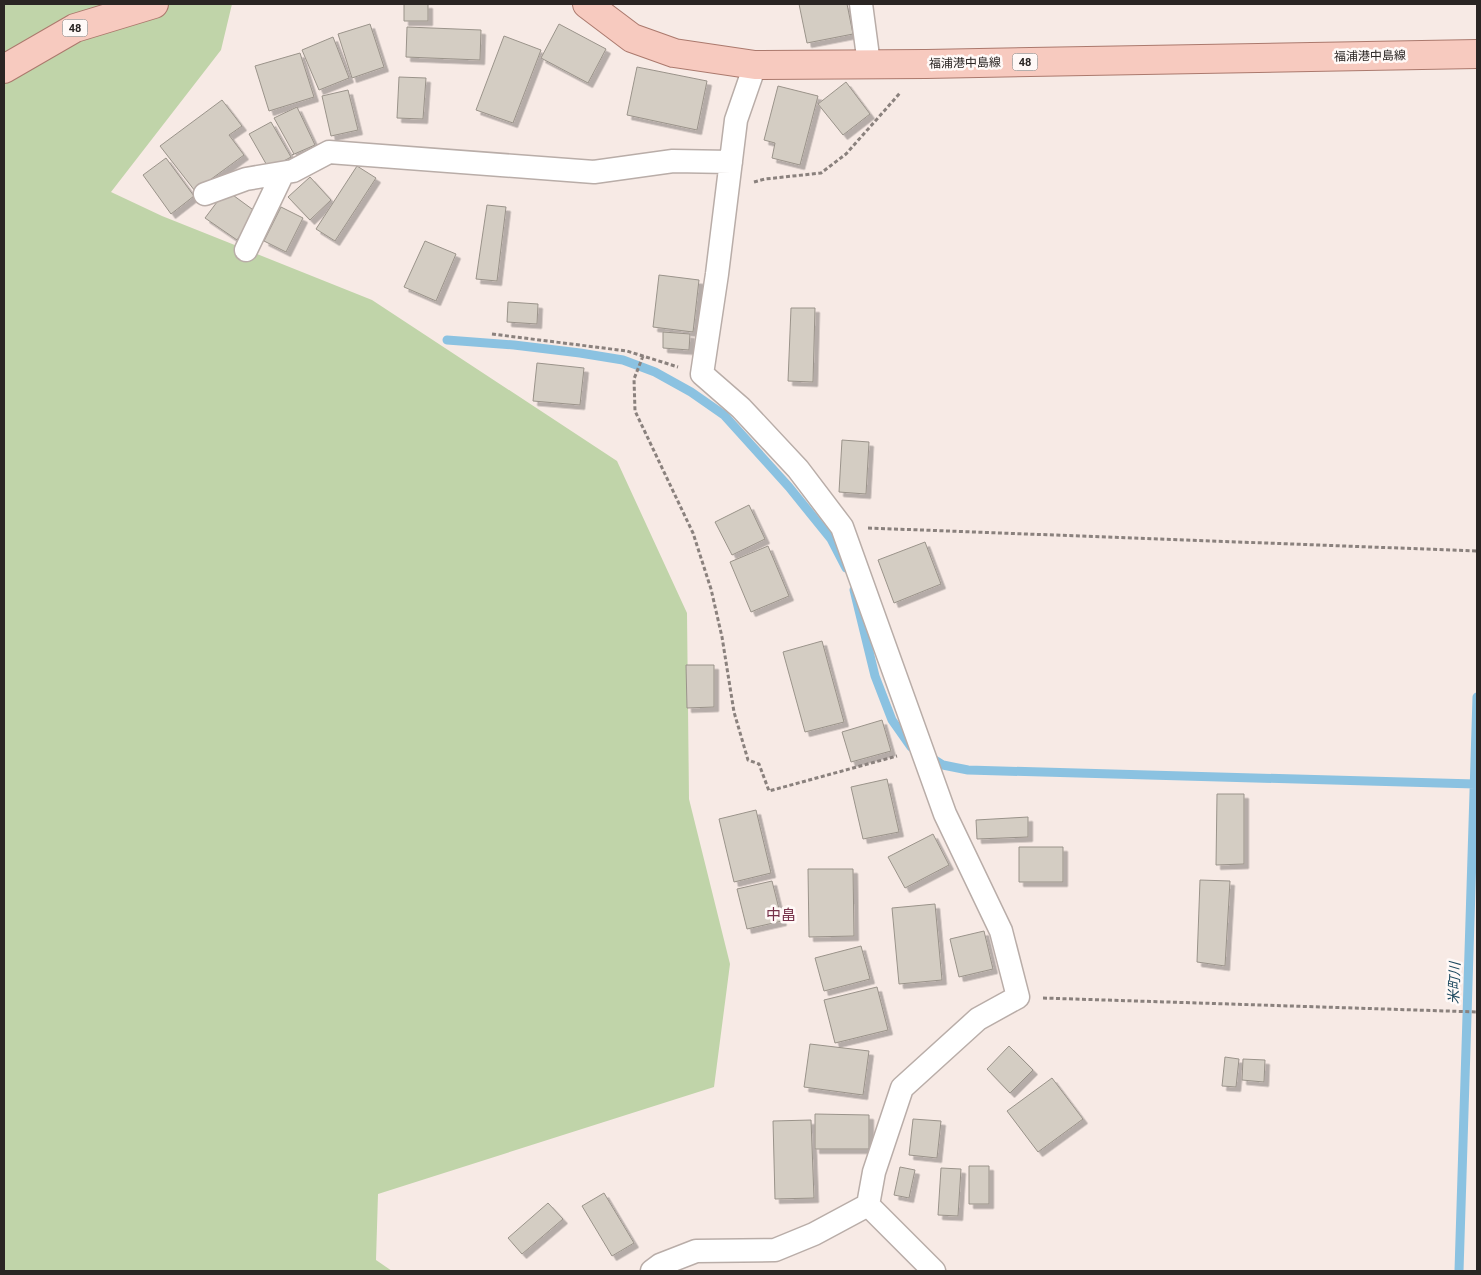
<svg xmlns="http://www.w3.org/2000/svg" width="1481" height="1275" font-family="Roboto,'Noto Sans JP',sans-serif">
<defs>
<filter id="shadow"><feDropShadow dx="4.5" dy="4.5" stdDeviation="0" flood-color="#0004"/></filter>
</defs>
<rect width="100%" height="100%" fill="#f7eae5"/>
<path fill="#c0d4a9" d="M 4,4 L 232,4 L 221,50 L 111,192 L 162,216 L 372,300 L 617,461 L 687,613 L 689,799 L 730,964 L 714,1087 L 378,1194 L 376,1260 L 392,1271 L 4,1271 Z"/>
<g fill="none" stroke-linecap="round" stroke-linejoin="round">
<path stroke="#8bc2e1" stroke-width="9" d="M 447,340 L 514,345 L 580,353 L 623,360 L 655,372 L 691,392 L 724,415 L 789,487 L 831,539 L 846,568
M 854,590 L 875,676 L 892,720 L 911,747 L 914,748
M 930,757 L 943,765 L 968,770 L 1475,784
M 1459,1271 L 1477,697"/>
</g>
<path fill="#d4cdc3" stroke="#9a938a" filter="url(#shadow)" d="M 404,4 L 428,4 L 428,21 L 404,21 Z
M 799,4 L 847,4 L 853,34 L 807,43 Z
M 370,24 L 384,67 L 352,78 L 338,34 Z
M 559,24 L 606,49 L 588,83 L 541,58 Z
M 407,27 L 481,30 L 480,60 L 406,57 Z
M 504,36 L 541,50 L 513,123 L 476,110 Z
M 333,37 L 349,78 L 319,90 L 302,50 Z
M 300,53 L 314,97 L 269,111 L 255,66 Z
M 637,67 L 707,81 L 697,130 L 627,115 Z
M 399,77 L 426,78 L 423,119 L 397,118 Z
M 846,82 L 870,114 L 843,135 L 818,104 Z
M 778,86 L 818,96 L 800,165 L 772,158 L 775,143 L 764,140 Z
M 348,90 L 358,130 L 331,136 L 322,96 Z
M 222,100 L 242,126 L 229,135 L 244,155 L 195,191 L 160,146 Z
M 297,107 L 315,145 L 292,155 L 294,154 L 274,118 Z
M 271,122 L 291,157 L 269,169 L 249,134 Z
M 166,158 L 194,196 L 171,214 L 143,175 Z
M 357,166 L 376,178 L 335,241 L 316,229 Z
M 310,177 L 331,200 L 310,220 L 288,197 Z
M 226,190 L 256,212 L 237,240 L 205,218 Z
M 487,205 L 506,207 L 497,281 L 476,279 Z
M 281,207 L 303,218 L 286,252 L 264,241 Z
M 425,241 L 456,254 L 436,301 L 404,287 Z
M 659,275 L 699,280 L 693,332 L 653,327 Z
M 508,302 L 538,304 L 537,324 L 507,322 Z
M 791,308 L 815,308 L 813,382 L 788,381 Z
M 663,332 L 690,334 L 689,350 L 663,348 Z
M 537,363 L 584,368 L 580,405 L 533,401 Z
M 842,440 L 869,442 L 866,494 L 839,492 Z
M 749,505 L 765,539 L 732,555 L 715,522 Z
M 925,542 L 941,584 L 894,603 L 878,560 Z
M 768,546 L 789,596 L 751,612 L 730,562 Z
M 822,641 L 844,722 L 805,732 L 783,652 Z
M 686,665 L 714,665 L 714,707 L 687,708 Z
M 882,720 L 891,751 L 851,762 L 842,732 Z
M 887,779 L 899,832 L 863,839 L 851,787 Z
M 1217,794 L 1244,794 L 1244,864 L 1216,865 Z
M 756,810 L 771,873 L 734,882 L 719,819 Z
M 1028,817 L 1028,837 L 977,839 L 976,820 Z
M 933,834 L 949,865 L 905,888 L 888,857 Z
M 1019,847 L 1063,847 L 1063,882 L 1019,882 Z
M 808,869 L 853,869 L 854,936 L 809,937 Z
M 1200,880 L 1230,881 L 1225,966 L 1197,962 Z
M 772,881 L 782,921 L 747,929 L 737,889 Z
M 935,904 L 942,980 L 899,984 L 892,908 Z
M 984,931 L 993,969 L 959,977 L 950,939 Z
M 861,946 L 870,979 L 824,991 L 815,958 Z
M 877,987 L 888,1030 L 835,1043 L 824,1000 Z
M 810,1044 L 869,1051 L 863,1095 L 804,1087 Z
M 1009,1046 L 1033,1070 L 1010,1093 L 987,1069 Z
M 1225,1057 L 1239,1059 L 1236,1087 L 1222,1086 Z
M 1243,1059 L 1265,1060 L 1264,1082 L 1242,1080 Z
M 1052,1078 L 1083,1119 L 1038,1152 L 1007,1111 Z
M 815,1114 L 869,1115 L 869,1149 L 815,1149 Z
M 913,1119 L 941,1121 L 937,1158 L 909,1155 Z
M 811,1120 L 814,1198 L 775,1199 L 773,1121 Z
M 969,1166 L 989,1166 L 989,1204 L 969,1204 Z
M 900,1167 L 915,1170 L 909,1198 L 894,1195 Z
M 941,1168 L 961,1169 L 958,1216 L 938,1215 Z
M 604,1193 L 634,1243 L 612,1256 L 582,1206 Z
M 548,1203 L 563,1219 L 522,1254 L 508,1238 Z"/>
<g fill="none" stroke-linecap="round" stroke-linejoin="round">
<defs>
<path id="minor" d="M 861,4 L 869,64
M 755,65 L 736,120 L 717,274 L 702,374 L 741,408 L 798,469 L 842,527 L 945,814 L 1001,931 L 1018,997 L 978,1019 L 902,1088 L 874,1172 L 868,1205 L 934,1271
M 205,194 L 246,179 L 293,171 L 329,152 L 594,172 L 673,161 L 731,162
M 246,250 L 283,173
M 652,1271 L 660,1265 L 696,1251 L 775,1250 L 814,1234 L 868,1205"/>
<path id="primary" d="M 587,4 L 632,38 L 674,53 L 755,65 L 926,64 L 1477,54
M 4,69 L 75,28 L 154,4"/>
</defs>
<use href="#minor" stroke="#b9ada8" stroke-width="25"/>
<use href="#primary" stroke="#ab796d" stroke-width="30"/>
<path stroke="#8a817d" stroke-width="3" stroke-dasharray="4 2.5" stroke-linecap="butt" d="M 754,182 L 765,179 L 821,173 L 846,154 L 900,93
M 492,334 L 627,351 L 678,367
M 643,356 L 634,379 L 635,411 L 693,533 L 711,589 L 722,637 L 734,712 L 748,760 L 759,764 L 769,791 L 897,756
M 868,528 L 1477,551
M 1043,998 L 1477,1012"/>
<use href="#minor" stroke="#fff" stroke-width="22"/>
<use href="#primary" stroke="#f7cabf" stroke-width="28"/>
</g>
<g text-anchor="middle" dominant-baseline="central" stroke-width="5" stroke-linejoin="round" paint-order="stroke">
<g fill="#fff9f7" stroke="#6a6563" stroke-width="1">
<rect x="62.5" y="19.5" width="25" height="17" rx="4"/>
<rect x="1012.5" y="53.5" width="25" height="17" rx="4"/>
</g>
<g font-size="11" font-weight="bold" fill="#2a2523">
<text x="75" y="28">48</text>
<text x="1025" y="62">48</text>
</g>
<g font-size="12" fill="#2a2523" stroke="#fff9f7">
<text transform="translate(1370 56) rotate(-1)">福浦港中島線</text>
<text transform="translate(965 63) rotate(-1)">福浦港中島線</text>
</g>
<g font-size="14" font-style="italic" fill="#1c485e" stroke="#fff9f7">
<text transform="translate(1454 983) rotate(-88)">米町川</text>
</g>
<g font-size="15" fill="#763149" stroke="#fff9f7">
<text x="781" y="915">中畠</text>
</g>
</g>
<rect width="1481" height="1275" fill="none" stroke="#2a2523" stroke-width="10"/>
</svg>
